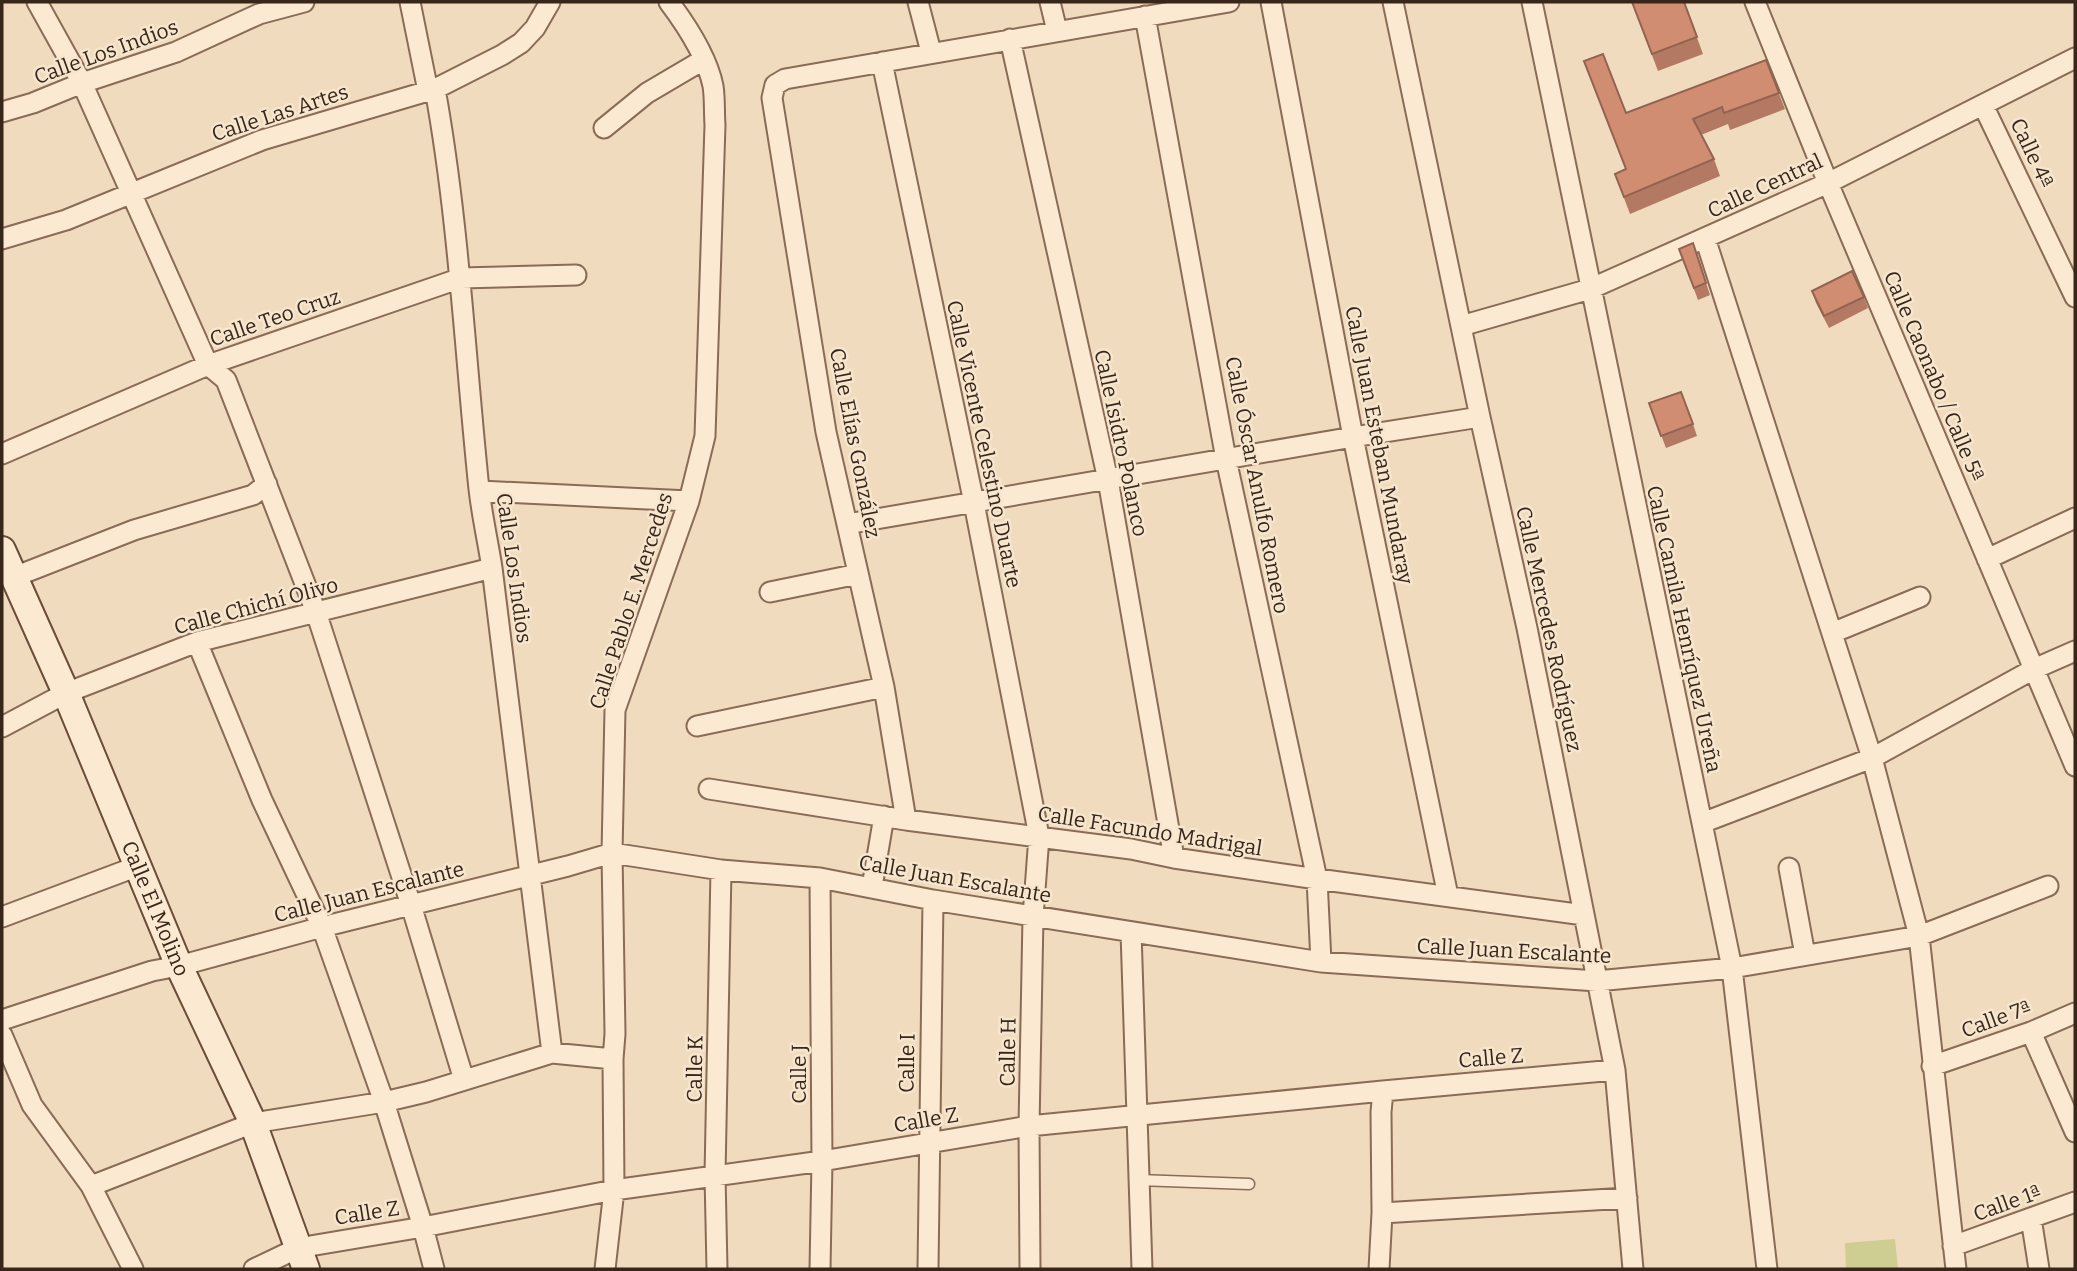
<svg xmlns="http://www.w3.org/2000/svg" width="2077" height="1271" font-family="Bitter,serif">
<rect width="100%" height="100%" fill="#f0dbbe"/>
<path fill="#cfce92" d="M 1895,1239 L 1898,1269 L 1846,1269 L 1845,1243 Z"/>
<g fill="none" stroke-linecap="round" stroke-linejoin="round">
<defs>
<path id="lane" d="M 1138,1180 L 1249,1184"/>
<path id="street" d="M 37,2 L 82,83 L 208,365 L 226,380 L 316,612 L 411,905 L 464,1080
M 410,2 L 428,91
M 918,2 L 931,52
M 1050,2 L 1057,31
M 1271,2 L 1353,437 L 1448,896
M 1393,2 L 1480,417 L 1527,628 L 1615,1070 L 1633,1269
M 1532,2 L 1732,968 L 1767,1269
M 1755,2 L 1828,183 L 2075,766
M 1145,16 L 1226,459 L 1317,879 L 1321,962
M 1010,39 L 1108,480 L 1174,858
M 882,62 L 974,503 L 1039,836 L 1033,917 L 1029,1126 L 1030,1269
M 435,89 C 459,221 465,356 479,489 C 482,516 488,542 492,568 L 552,1053
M 1983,105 L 2075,297
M 2,112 L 33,103 L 82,83 L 176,52 L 259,14 L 304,2
M 604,128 L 647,93 L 703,60
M 1705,238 L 1872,758 L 1919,936 L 1956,1269
M 2,239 L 66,220 L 262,140 L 435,89 L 502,55 L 521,43 L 535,28 L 550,2
M 1461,326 L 1590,289 L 1828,183 L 2075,58
M 2,454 L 208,365 L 461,278 L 576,275
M 480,491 L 689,501
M 847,524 L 1353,437 L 1480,417
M 1987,559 L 2075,518
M 14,577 L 134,530 L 253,495 L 267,484
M 770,592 L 858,574
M 1832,633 L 1920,597
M 197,642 L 262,800 L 322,927 L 384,1102 L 423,1227 L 434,1269
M 697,726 L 884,687
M 2,727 L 66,693 L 197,642 L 492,568
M 709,789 L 906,820 L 1131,849 L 1174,858 L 1317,879 L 1584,915
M 906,820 L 884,687 L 826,432 L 772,98 L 775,85 L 785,79 L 1229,2
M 1702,823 L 1872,758 L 2034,669 L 2075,651
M 1789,868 L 1805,955
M 820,878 L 822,1161 L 820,1269
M 872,887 L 884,816
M 2,917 L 138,866
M 1131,932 L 1142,1269
M 2,1020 L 152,971 L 179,966 L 322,927 L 568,866 L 612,853 L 721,870 L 820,878 L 933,900 L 1321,962 L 1597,981 L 1732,968 L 1919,936 L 2048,886
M 2031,1032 L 2075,1132
M 2,1035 L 32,1105 L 91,1186 L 133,1269
M 1932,1066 L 2031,1032 L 2075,1013
M 91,1186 L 253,1123 L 384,1102 L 426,1092 L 552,1053 L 613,1059
M 1382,1213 L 1627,1198
M 2031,1218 L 2039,1269
M 1953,1246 L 2075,1202
M 254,1269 L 298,1248 L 423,1227 L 614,1190 L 822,1161 L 1029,1126 L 1383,1091 L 1615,1070
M 605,1269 L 614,1190 L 613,1059 L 615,1034 L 612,853 L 615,710 L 689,501 L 705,436 L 715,125 C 714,112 715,98 713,86 C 707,56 687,26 669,2
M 717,1269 L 715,1175 L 721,870
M 928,1269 L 933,900
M 1379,1269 L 1382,1213 L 1381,1112 L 1383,1091"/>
<g id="secondary">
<path id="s1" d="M 2,550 L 66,693 L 179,966 L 253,1123 L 306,1269"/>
</g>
</defs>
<use href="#lane" stroke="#896b56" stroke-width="13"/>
<use href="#street" stroke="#896b56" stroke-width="23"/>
<use href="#secondary" stroke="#6b4c39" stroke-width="30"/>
<use href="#lane" stroke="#fbe9d2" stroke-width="10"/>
<use href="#street" stroke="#fbe9d2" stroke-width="19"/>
<use href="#secondary" stroke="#fbe9d2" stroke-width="26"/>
</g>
<path fill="#b47962" d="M 1632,2 L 1684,2 L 1703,54 L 1658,71 Z
M 1766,60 L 1785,109 L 1730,130 L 1728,124 L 1701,135 L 1714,159 L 1720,176 L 1630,214 L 1615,174 L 1626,169 L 1626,113 Z
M 1679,249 L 1697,255 L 1710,295 L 1698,300 Z
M 1812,291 L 1864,297 L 1868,308 L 1829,328 L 1816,303 Z
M 1649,403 L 1693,424 L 1697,436 L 1666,448 Z"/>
<path fill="#d18d72" stroke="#926350" stroke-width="2" d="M 1632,2 L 1684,2 L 1697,37 L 1652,54 Z
M 1603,54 L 1626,113 L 1766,60 L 1779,93 L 1724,113 L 1722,107 L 1693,119 L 1714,159 L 1624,197 L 1615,174 L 1626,169 L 1584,61 Z
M 1693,243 L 1706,283 L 1694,288 L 1679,249 Z
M 1852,271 L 1864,297 L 1824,316 L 1812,291 Z
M 1681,392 L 1693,424 L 1661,436 L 1649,403 Z"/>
<g text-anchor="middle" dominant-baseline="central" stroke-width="5" stroke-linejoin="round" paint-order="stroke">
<g font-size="21" fill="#38261b" stroke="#f7e6ce">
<text transform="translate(106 52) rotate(-20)">Calle Los Indios</text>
<text transform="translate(280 113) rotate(-18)">Calle Las Artes</text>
<text transform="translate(2032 153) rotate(65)">Calle 4ª</text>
<text transform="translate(1765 186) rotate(-25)">Calle Central</text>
<text transform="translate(275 318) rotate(-19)">Calle Teo Cruz</text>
<text transform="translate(1934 376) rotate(67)">Calle Caonabo / Calle 5ª</text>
<text transform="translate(855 443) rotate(79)">Calle Elías González</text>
<text transform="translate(1121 443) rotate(78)">Calle Isidro Polanco</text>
<text transform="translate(984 444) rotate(78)">Calle Vicente Celestino Duarte</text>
<text transform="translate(1379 445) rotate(79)">Calle Juan Esteban Mundaray</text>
<text transform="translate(1257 485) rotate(79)">Calle Óscar Anulfo Romero</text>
<text transform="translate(514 568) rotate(82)">Calle Los Indios</text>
<text transform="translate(631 601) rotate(-72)">Calle Pablo E. Mercedes</text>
<text transform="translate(256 606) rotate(-15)">Calle Chichí Olivo</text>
<text transform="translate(1549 629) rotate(78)">Calle Mercedes Rodríguez</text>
<text transform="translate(1684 629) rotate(78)">Calle Camila Henríquez Ureña</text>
<text transform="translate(1150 831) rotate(9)">Calle Facundo Madrigal</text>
<text transform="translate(955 879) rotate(10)">Calle Juan Escalante</text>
<text transform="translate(369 892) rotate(-14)">Calle Juan Escalante</text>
<text stroke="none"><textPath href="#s1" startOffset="390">Calle El Molino</textPath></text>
<text transform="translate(1514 951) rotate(3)">Calle Juan Escalante</text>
<text transform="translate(1996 1019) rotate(-20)">Calle 7ª</text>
<text transform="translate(1008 1052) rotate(-89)">Calle H</text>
<text transform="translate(1491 1058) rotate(-5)">Calle Z</text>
<text transform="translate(907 1063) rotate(-89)">Calle I</text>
<text transform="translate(695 1069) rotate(-89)">Calle K</text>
<text transform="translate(799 1074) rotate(-90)">Calle J</text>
<text transform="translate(926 1120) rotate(-10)">Calle Z</text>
<text transform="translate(2007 1203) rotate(-20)">Calle 1ª</text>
<text transform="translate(367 1213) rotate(-9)">Calle Z</text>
</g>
</g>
<rect width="2077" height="1271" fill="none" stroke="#38261b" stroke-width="7"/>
</svg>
